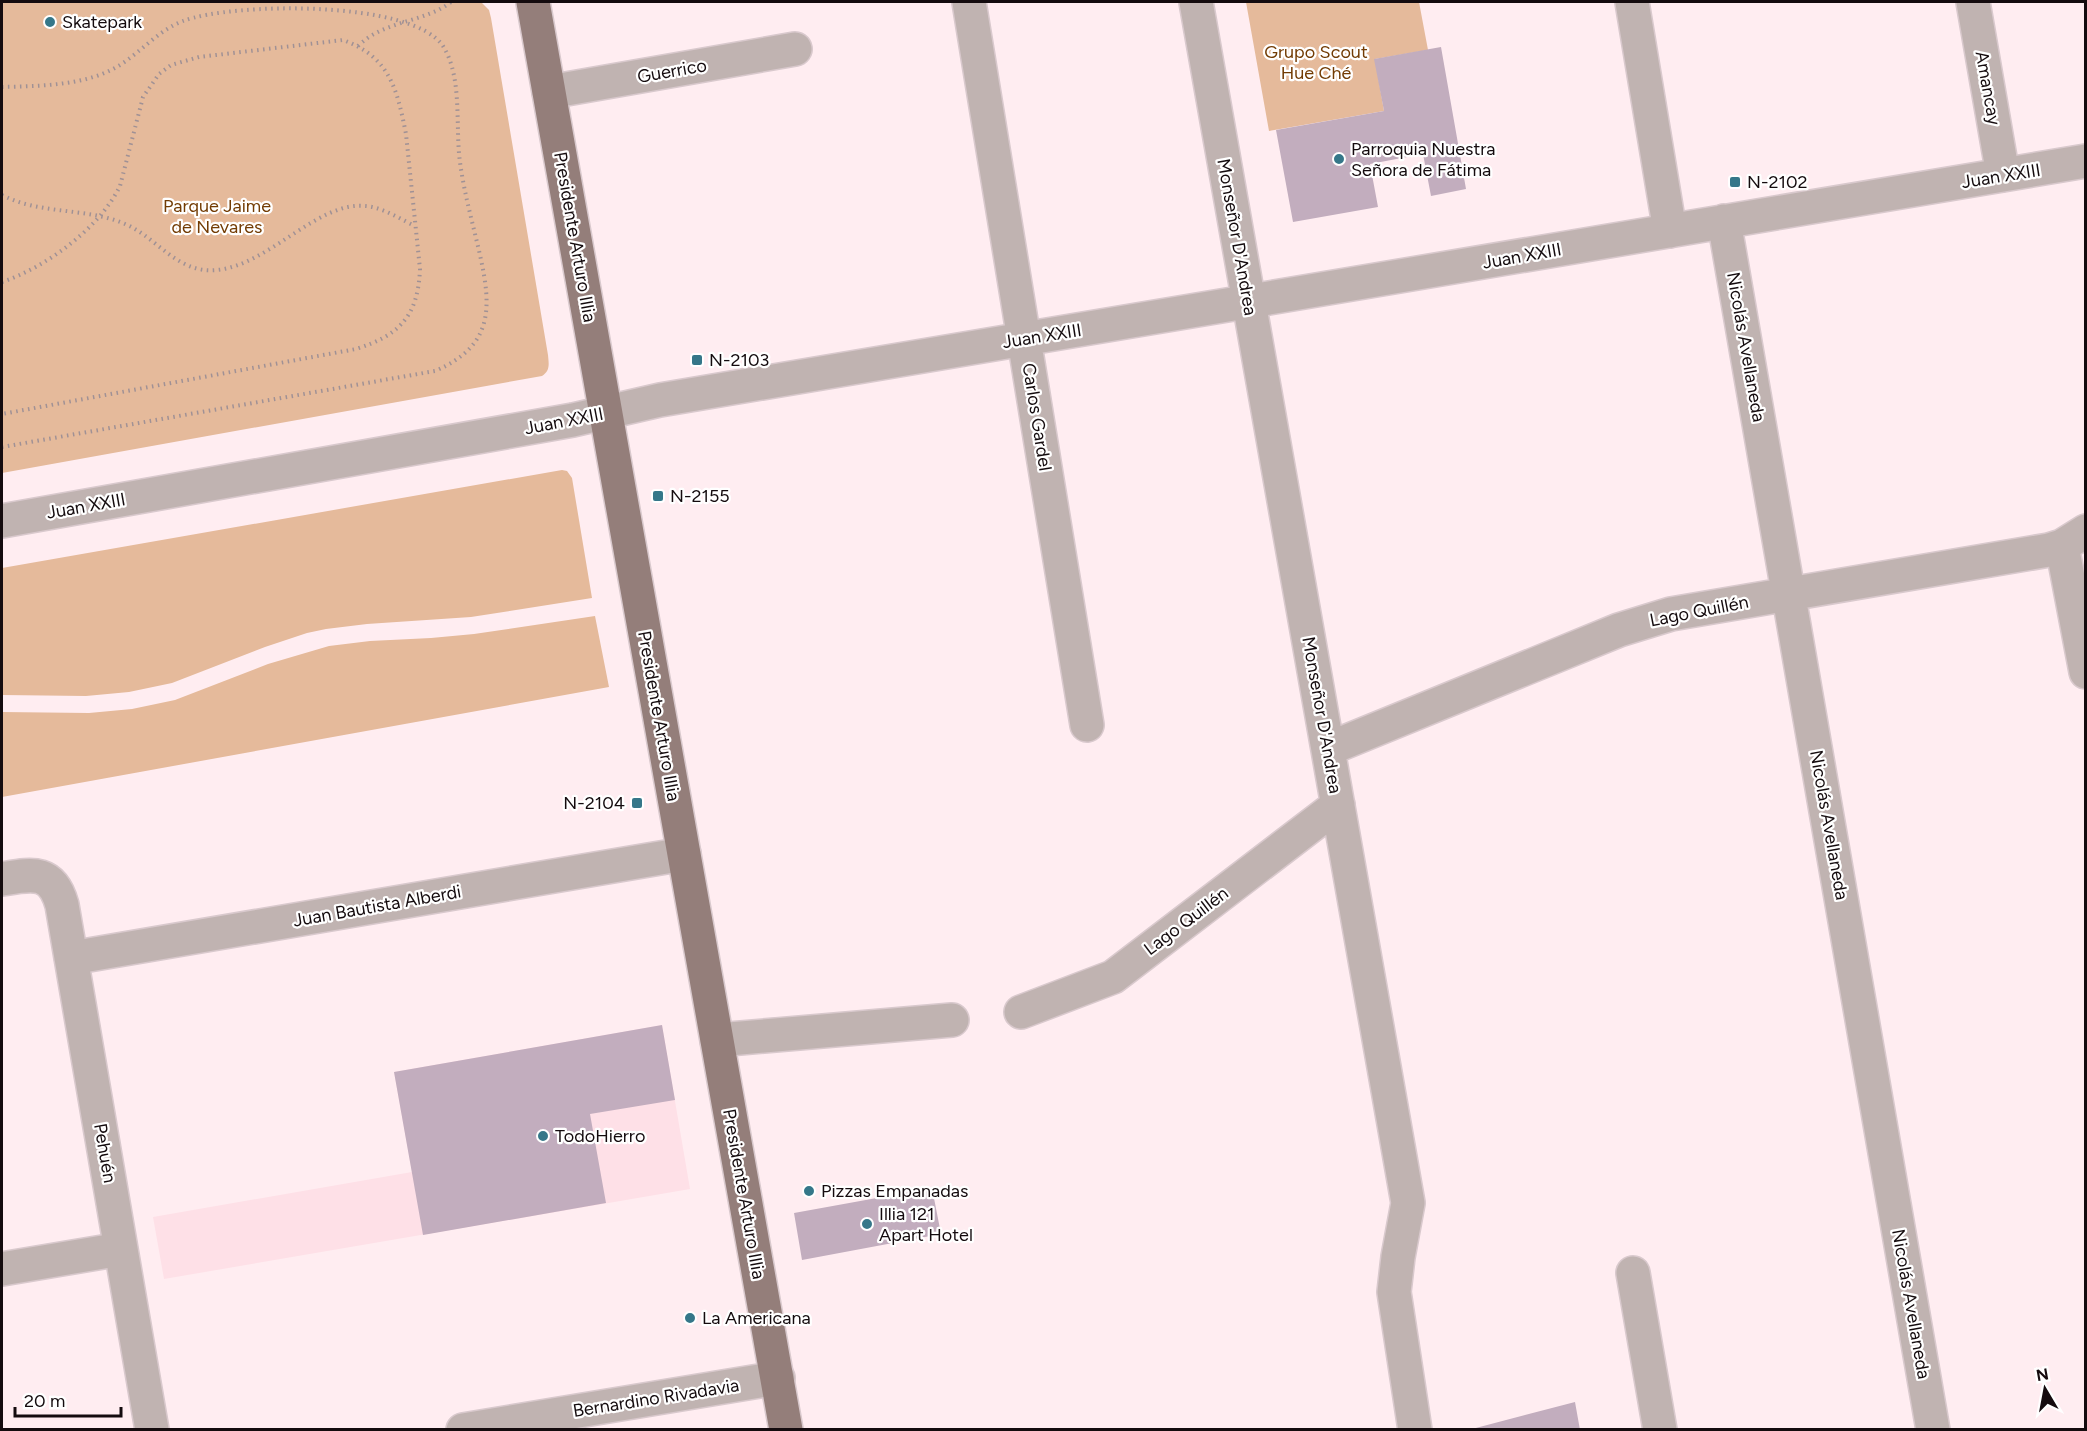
<svg xmlns="http://www.w3.org/2000/svg" width="2087" height="1431" font-family="Figtree,sans-serif">
<rect width="100%" height="100%" fill="#ffedf1"/>
<path fill="#fee0e7" d="M 662,1025 L 690,1189 L 164,1279 L 153,1217 L 412,1172 L 394,1072 Z"/>
<path fill="#e5ba9b" d="M 2,2 L 481,2 L 489,10 L 491,18 L 548,355 C 549,365 550,371 542,376 L 2,473 Z
M 1246,2 L 1419,2 L 1428,50 L 1375,59 L 1384,111 L 1269,131 Z
M 562,470 L 567,471 L 572,478 L 592,598 L 471,617 L 367,624 L 326,629 L 307,633 L 265,647 L 172,683 L 129,692 L 86,696 L 2,695 L 2,568 Z
M 595,616 L 609,687 L 2,797 L 2,712 L 89,713 L 132,709 L 175,700 L 268,664 L 329,646 L 370,641 L 431,638 L 474,634 Z"/>
<path fill="#c2adbe" d="M 1441,47 L 1466,189 L 1431,196 L 1423,154 L 1370,164 L 1378,207 L 1293,222 L 1276,130 L 1384,111 L 1374,59 Z
M 662,1025 L 675,1100 L 590,1114 L 606,1203 L 423,1235 L 394,1072 Z
M 932,1188 L 941,1234 L 802,1260 L 794,1213 Z
M 1575,1402 L 1580,1430 L 1472,1430 L 1472,1429 Z"/>
<g fill="none" stroke-linecap="round" stroke-linejoin="round">
<defs>
<path id="minor" d="M 969,2 L 1087,725
M 1196,2 L 1408,1203 L 1398,1257 L 1394,1292 L 1415,1430
M 1632,2 L 1670,231
M 1973,2 L 2003,175
M 549,92 L 795,49
M 1724,221 L 1933,1430
M 2,521 L 573,420 L 660,400 L 2086,161
M 2062,546 L 2086,672
M 1328,749 L 1619,630 L 1671,614 L 2049,550 L 2062,546 L 2086,531
M 2,879 C 32,874 52,869 62,905 L 152,1430
M 71,958 L 684,854
M 1021,1012 L 1113,977 L 1338,805
M 717,1040 L 952,1020
M 2,1269 L 121,1249
M 1633,1273 L 1660,1430
M 463,1430 L 778,1378"/>
<path id="primary" d="M 533,2 L 786,1430"/>
</defs>
<use href="#minor" stroke="#d9c9cd" stroke-width="36"/>
<use href="#primary" stroke="#d9c9cd" stroke-width="36"/>
<path stroke="#a09195" stroke-width="4" stroke-dasharray="1.5 4.5" stroke-linecap="butt" d="M 358,46 C 384,20 424,23 451,2
M 2,87 C 39,86 87,86 120,65 C 142,51 159,30 183,21 C 234,2 412,0 443,46 C 463,78 455,127 460,162 C 464,193 473,224 480,255 C 492,309 493,346 435,371 L 2,447
M 2,195 C 40,215 86,207 125,224 C 158,238 177,274 217,270 C 269,265 318,201 365,206 C 382,207 400,219 415,226
M 2,282 C 46,267 99,229 120,186 L 143,97 L 159,74 L 171,65 L 199,57 L 343,40 C 390,57 397,89 406,134 L 420,269 C 418,316 400,335 356,349 L 2,414"/>
<use href="#minor" stroke="#c0b3b1" stroke-width="33"/>
<use href="#primary" stroke="#947e7a" stroke-width="33"/>
</g>
<g fill="#357789" stroke="#fff" stroke-width="2">
<circle cx="50" cy="22" r="6"/>
<circle cx="1339" cy="159" r="6"/>
<rect x="1729" y="176" width="12" height="12" rx="3"/>
<rect x="691" y="354" width="12" height="12" rx="3"/>
<rect x="652" y="490" width="12" height="12" rx="3"/>
<rect x="631" y="797" width="12" height="12" rx="3"/>
<circle cx="543" cy="1136" r="6"/>
<circle cx="809" cy="1191" r="6"/>
<circle cx="867" cy="1224" r="6"/>
<circle cx="690" cy="1318" r="6"/>
</g>
<g text-anchor="middle" dominant-baseline="central" stroke-width="4.5" stroke-linejoin="round" paint-order="stroke">
<g font-size="18" fill="#140b0e" stroke="#fff" text-anchor="start">
<text x="62" y="22">Skatepark</text>
<text x="1351" y="149">Parroquia Nuestra<tspan x="1351" dy="21">Señora de Fátima</tspan></text>
<text x="1747" y="182">N-2102</text>
<text x="709" y="360">N-2103</text>
<text x="670" y="496">N-2155</text>
<text x="625" y="803" text-anchor="end">N-2104</text>
<text x="555" y="1136">TodoHierro</text>
<text x="821" y="1191">Pizzas Empanadas</text>
<text x="879" y="1214">Illia 121<tspan x="879" dy="21">Apart Hotel</tspan></text>
<text x="702" y="1318">La Americana</text>
</g>
<g font-size="18" fill="#723b03" stroke="#fff">
<text x="1316" y="52">Grupo Scout<tspan x="1316" dy="21">Hue Ché</tspan></text>
<text x="217" y="206">Parque Jaime<tspan x="217" dy="21">de Nevares</tspan></text>
</g>
<g font-size="18" fill="#140b0e" stroke="#fff">
<text transform="translate(672 71) rotate(-10)">Guerrico</text>
<text transform="translate(1988 88) rotate(80)">Amancay</text>
<text transform="translate(2001 176) rotate(-9)">Juan XXIII</text>
<text transform="translate(575 237) rotate(80)">Presidente Arturo Illia</text>
<text transform="translate(1237 237) rotate(80)">Monseñor D'Andrea</text>
<text transform="translate(1522 256) rotate(-10)">Juan XXIII</text>
<text transform="translate(1042 336) rotate(-9)">Juan XXIII</text>
<text transform="translate(1746 347) rotate(80)">Nicolás Avellaneda</text>
<text transform="translate(1037 417) rotate(81)">Carlos Gardel</text>
<text transform="translate(564 421) rotate(-11)">Juan XXIII</text>
<text transform="translate(86 506) rotate(-10)">Juan XXIII</text>
<text transform="translate(1699 611) rotate(-11)">Lago Quillén</text>
<text transform="translate(1322 715) rotate(80)">Monseñor D'Andrea</text>
<text transform="translate(659 716) rotate(80)">Presidente Arturo Illia</text>
<text transform="translate(1829 825) rotate(80)">Nicolás Avellaneda</text>
<text transform="translate(377 906) rotate(-10)">Juan Bautista Alberdi</text>
<text transform="translate(1186 921) rotate(-37)">Lago Quillén</text>
<text transform="translate(105 1153) rotate(80)">Pehuén</text>
<text transform="translate(744 1194) rotate(80)">Presidente Arturo Illia</text>
<text transform="translate(1911 1304) rotate(80)">Nicolás Avellaneda</text>
<text transform="translate(656 1398) rotate(-9)">Bernardino Rivadavia</text>
</g>
</g>
<rect width="2087" height="1431" fill="none" stroke="#140b0e" stroke-width="6"/>
<g transform="translate(2045 1389) rotate(350)" stroke="#ffffff" stroke-width="4.5" paint-order="stroke">
<path d="M0-4.5L10 22L0 15L-10 22Z" fill="#140b0e"/>
<text y="-9" font-size="16" font-weight="bold" text-anchor="middle" fill="#140b0e">N</text>
</g>
<path d="M15 1407v9h106v-9" fill="none" stroke="#140b0e" stroke-width="3"/>
<text x="24" y="1407" font-size="18" fill="#140b0e" stroke="#ffffff" stroke-width="4.5" paint-order="stroke">20 m</text>
</svg>
